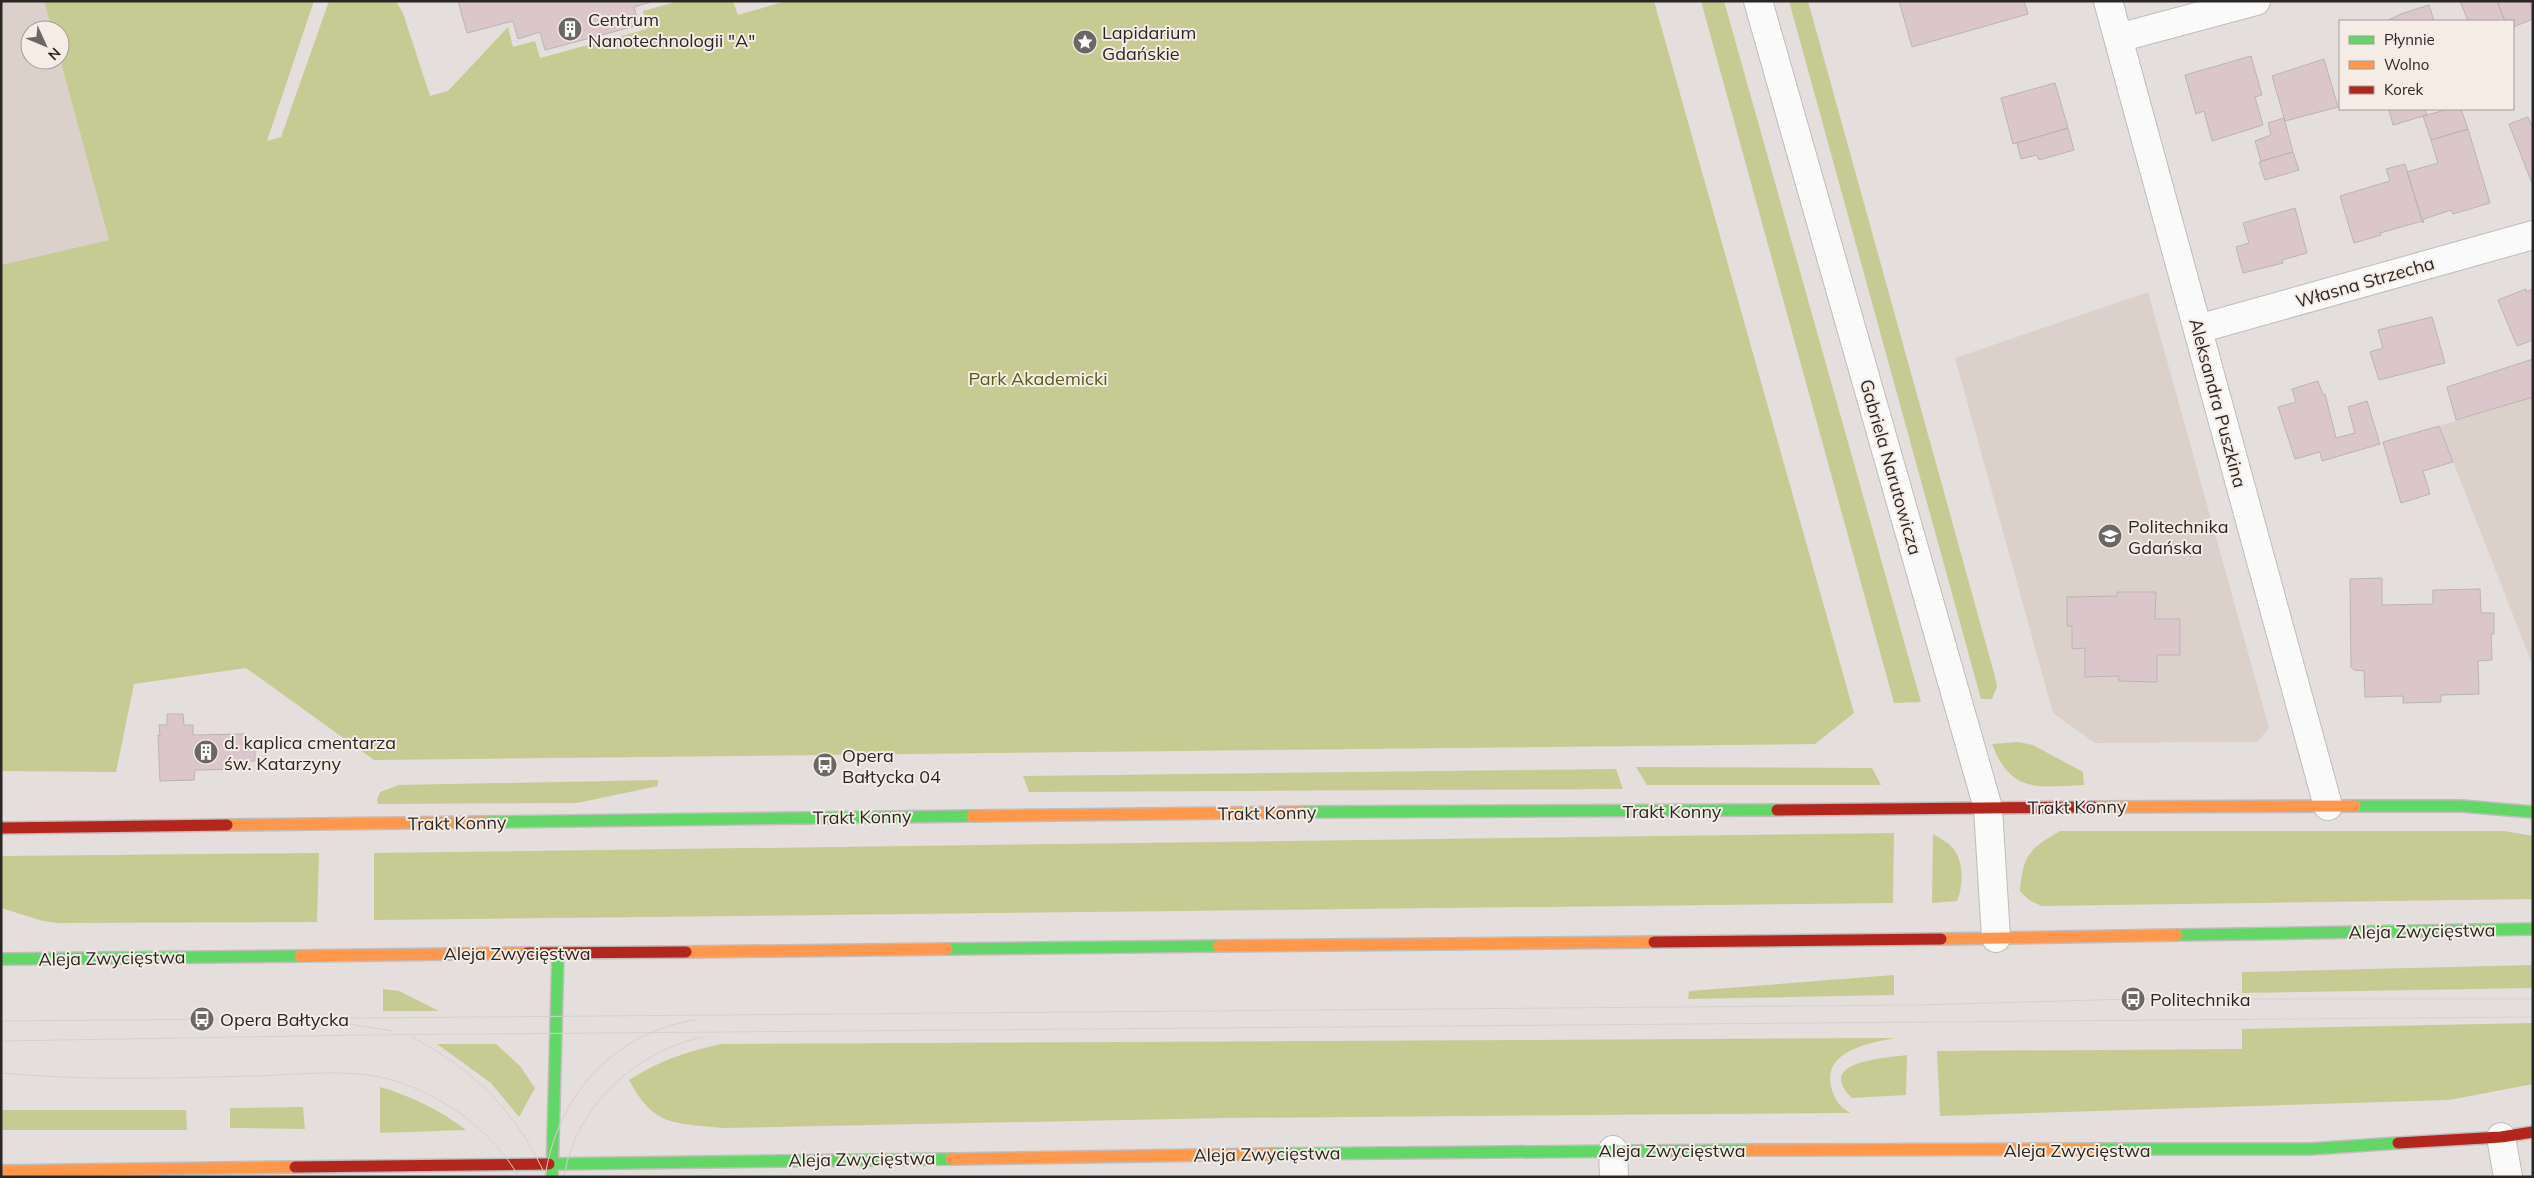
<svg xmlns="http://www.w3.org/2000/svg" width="2534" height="1178" font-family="Mulish,sans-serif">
<rect width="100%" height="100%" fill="#e4dfdc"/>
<path fill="#dcd1ca" d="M 1,1 L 44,1 L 52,30 L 30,30 L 30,60 L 60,59 L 109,240 L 1,265 Z
M 2148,292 L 2269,728 L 2257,742 L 2095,743 L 2053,713 L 1955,358 Z
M 2533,397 L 2533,666 L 2439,426 Z"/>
<path fill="#c6cb94" d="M 44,1 L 314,1 L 267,141 L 281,137 L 329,1 L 396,1 L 403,13 L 430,96 L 448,91 L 508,27 L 513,47 L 535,41 L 540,58 L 647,29 L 643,11 L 679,1 L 733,1 L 738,15 L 786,1 L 1654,1 L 1854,713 L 1815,744 L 374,760 L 246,668 L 134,684 L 116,772 L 1,771 L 1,265 L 109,240 L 60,59 L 60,30 L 52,30 Z
M 1701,1 L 1724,1 L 1921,702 L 1894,703 Z
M 1789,1 L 1808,1 L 1994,673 L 1997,687 L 1992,699 L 1981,699 Z
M 2018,742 L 2033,745 L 2083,772 L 2084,785 C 2038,787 2011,794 1992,744 Z
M 1636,767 L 1872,768 L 1881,785 L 1647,785 Z
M 1616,769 L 1623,789 L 1029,792 L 1023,776 Z
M 658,780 L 658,786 L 577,803 L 378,804 L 377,800 L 380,792 L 399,785 Z
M 2060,831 L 2504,831 L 2533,836 L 2533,899 L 2042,906 L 2029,900 L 2020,891 C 2023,855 2029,849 2060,831 Z
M 1894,833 L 1893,903 L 374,920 L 374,853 Z
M 1933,834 C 1940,838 1951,844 1955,851 C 1964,865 1963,887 1957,901 L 1932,903 Z
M 319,853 L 317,922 L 58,923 L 43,921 L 1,908 L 1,856 Z
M 2533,965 L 2533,988 L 2242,993 L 2242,972 Z
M 1894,975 L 1894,995 L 1688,999 L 1689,991 Z
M 383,989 L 399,991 L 439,1011 L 383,1011 Z
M 2533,1023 L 2533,1084 L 2449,1100 L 1940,1116 L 1937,1051 L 2242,1049 L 2242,1029 Z
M 1895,1038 C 1871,1043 1823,1050 1831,1086 C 1834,1099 1839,1106 1850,1113 L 1225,1118 L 723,1128 C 674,1123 654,1127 629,1080 C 659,1061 687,1051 722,1044 Z
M 437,1044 L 496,1044 L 520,1066 L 535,1088 L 519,1117 L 491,1083 Z
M 1907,1055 L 1906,1095 L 1852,1098 C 1814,1061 1886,1058 1907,1055 Z
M 380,1087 C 411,1096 440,1110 466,1130 L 380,1133 Z
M 303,1107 L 305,1129 L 230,1128 L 230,1108 Z
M 1,1110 L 186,1110 L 187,1130 L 1,1130 Z"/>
<path fill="#dbc6cc" stroke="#b9b5b4" d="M 458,1 L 654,1 L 634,7 L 639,25 L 545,50 L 540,32 L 518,39 L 513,21 L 467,33 Z
M 1899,1 L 2024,1 L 2028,14 L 1912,47 Z
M 2460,1 L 2497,1 L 2505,21 L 2468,21 Z
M 2497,1 L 2530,1 L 2533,19 L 2513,27 L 2513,21 L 2505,21 Z
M 2429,5 L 2434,21 L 2386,21 L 2401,14 Z
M 2251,56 L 2262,95 L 2255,97 L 2263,125 L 2212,141 L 2204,111 L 2196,114 L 2185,75 Z
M 2324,59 L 2338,107 L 2285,121 L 2272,76 Z
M 2055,83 L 2068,128 L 2013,144 L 2001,98 Z
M 2393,109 L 2425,109 L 2427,115 L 2393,125 L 2389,110 Z
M 2449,109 L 2461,109 L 2468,129 L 2431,140 L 2423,116 Z
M 2528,117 L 2533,129 L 2533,186 L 2509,124 Z
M 2284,118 L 2293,152 L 2261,161 L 2255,141 L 2271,135 L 2268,123 Z
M 2068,128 L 2074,150 L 2039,160 L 2037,155 L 2021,159 L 2017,143 Z
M 2468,129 L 2490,203 L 2453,214 L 2451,210 L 2424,219 L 2423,223 L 2407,172 L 2438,163 L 2431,140 Z
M 2293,152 L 2299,170 L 2265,180 L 2259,162 Z
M 2405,164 L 2422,221 L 2380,233 L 2381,235 L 2354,243 L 2340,196 L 2390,181 L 2386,169 Z
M 2295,208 L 2307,253 L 2282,260 L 2283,263 L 2243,273 L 2236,247 L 2249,243 L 2243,223 Z
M 2526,289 L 2526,292 L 2533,289 L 2533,340 L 2517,346 L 2498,300 Z
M 2432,317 L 2445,363 L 2379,380 L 2370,352 L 2383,348 L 2378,330 Z
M 2533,359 L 2533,397 L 2456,420 L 2447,387 Z
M 2318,381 L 2323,395 L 2325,394 L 2336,438 L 2355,433 L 2348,407 L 2367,401 L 2380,444 L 2322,461 L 2320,452 L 2295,459 L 2278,407 L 2296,402 L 2292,389 Z
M 2439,426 L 2453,462 L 2423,471 L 2430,494 L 2401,503 L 2383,442 Z
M 2382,578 L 2382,605 L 2433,604 L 2433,590 L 2480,589 L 2481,613 L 2494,613 L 2494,634 L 2491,634 L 2492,660 L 2478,661 L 2479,694 L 2441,695 L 2441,702 L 2403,703 L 2403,696 L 2365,697 L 2364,671 L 2354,670 L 2351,667 L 2350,579 Z
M 2117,592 L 2156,592 L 2155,619 L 2180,619 L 2180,655 L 2157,655 L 2157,682 L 2119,681 L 2119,676 L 2085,677 L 2085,648 L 2072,649 L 2072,626 L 2067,626 L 2067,597 L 2117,596 Z
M 167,714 L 183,714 L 184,725 L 193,725 L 193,735 L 245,734 L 245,744 L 255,744 L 255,761 L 245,761 L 245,769 L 195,770 L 194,780 L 160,781 L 158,735 L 160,736 L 159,725 L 167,725 Z"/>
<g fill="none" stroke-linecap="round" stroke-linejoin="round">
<defs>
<path id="street" d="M 1758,1 L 1988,808 L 1996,938
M 2108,1 L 2328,806
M 2118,38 L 2256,1
M 2198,329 L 2533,235
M 2501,1137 L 2508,1177
M 1613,1150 L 1614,1177"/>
<path id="fast" d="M 2355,806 L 2462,806 L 2533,812
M 1304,812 L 1777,810
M 484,822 L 972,816
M 2177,935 L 2533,929
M 947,949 L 1218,946
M 1,959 L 300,956
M 2097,1149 L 2310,1149 L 2398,1143
M 1271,1154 L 1750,1150
M 549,1164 L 951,1159
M 552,1177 L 558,953"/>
<path id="slow" d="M 2094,807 L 2355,806
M 972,816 L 1304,812
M 227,825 L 484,822
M 1941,939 L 2177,935
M 1218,946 L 1654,942
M 686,952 L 947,949
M 300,956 L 527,953
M 1750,1150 L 2097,1149
M 951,1159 L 1271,1154
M 1,1171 L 295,1167"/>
<path id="jam" d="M 1777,810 L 2094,807
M 1,828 L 227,825
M 1654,942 L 1941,939
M 527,953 L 686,952
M 2398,1143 L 2501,1137 L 2533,1132
M 295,1167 L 549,1164"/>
</defs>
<use href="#street" stroke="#bfbcba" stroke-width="30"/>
<use href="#fast" stroke="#bfbcba" stroke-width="14"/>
<use href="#slow" stroke="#bfbcba" stroke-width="14"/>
<use href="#jam" stroke="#bfbcba" stroke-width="14"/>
<use href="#street" stroke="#fbfafa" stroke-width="28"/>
<use href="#fast" stroke="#63d668" stroke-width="11"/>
<use href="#slow" stroke="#ff974d" stroke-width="11"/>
<use href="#jam" stroke="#b3261e" stroke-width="11"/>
<path stroke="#d3d1d0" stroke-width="1" d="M 1,1021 L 1917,1005 L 2133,999 L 2533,999
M 349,1024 L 393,1031
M 412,1037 C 473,1069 518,1113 546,1177
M 1,1041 L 363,1035 L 2533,1017
M 1,1073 C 86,1081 170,1078 255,1076 C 296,1075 341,1069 380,1077 C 435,1089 491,1128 519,1177
M 545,1177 C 557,1096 612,1034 694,1020
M 564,1177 C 566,1167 568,1156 572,1147 C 592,1092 645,1050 702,1037"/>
</g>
<defs>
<symbol id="building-disc" viewBox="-11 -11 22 22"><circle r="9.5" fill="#6b6764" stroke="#f5ece6"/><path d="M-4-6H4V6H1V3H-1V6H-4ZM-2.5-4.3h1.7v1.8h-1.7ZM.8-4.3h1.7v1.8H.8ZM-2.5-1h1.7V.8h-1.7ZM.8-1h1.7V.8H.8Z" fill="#fff"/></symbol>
<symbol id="sight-disc" viewBox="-11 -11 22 22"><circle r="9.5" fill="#6b6764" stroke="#f5ece6"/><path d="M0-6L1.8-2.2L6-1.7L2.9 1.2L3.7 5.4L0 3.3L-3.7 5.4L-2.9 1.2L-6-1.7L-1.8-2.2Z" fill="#fff"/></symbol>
<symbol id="university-disc" viewBox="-11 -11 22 22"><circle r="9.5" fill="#6b6764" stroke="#f5ece6"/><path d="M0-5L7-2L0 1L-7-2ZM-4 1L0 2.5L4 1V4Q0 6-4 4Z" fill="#fff"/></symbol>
<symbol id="bus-disc" viewBox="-11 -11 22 22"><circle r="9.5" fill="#6b6764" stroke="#f5ece6"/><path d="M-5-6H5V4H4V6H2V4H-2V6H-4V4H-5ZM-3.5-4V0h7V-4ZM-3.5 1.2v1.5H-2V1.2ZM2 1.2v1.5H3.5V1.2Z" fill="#fff"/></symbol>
</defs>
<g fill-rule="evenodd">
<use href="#building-disc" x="556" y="15" width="28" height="28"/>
<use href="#sight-disc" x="1071" y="28" width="28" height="28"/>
<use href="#university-disc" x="2096" y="522" width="28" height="28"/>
<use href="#building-disc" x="192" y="738" width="28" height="28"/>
<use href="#bus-disc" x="811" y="751" width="28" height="28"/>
<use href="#bus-disc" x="2119" y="985" width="28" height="28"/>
<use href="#bus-disc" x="188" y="1005" width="28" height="28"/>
</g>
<g text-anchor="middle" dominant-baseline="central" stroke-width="4" stroke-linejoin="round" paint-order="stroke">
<g font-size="18" fill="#2a2624" stroke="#f5ece6" text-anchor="start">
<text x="588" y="19">Centrum<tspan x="588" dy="21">Nanotechnologii "A"</tspan></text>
<text x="1102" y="32">Lapidarium<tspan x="1102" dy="21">Gdańskie</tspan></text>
<text x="2128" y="526">Politechnika<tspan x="2128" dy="21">Gdańska</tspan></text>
<text x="224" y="742">d. kaplica cmentarza<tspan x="224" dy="21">św. Katarzyny</tspan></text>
<text x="842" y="755">Opera<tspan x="842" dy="21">Bałtycka 04</tspan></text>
<text x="2150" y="999">Politechnika</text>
<text x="220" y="1019">Opera Bałtycka</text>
</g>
<g font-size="18" fill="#2a2624" stroke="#f5ece6">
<text transform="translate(2365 282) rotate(-16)">Własna Strzecha</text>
<text transform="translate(2218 403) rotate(75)">Aleksandra Puszkina</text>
<text transform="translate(1891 467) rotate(74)">Gabriela Narutowicza</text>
<text transform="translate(2077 807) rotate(-1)">Trakt Konny</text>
<text x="1672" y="811">Trakt Konny</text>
<text transform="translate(1267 813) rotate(-1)">Trakt Konny</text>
<text transform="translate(862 817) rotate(-1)">Trakt Konny</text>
<text transform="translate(457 823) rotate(-1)">Trakt Konny</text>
<text transform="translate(2422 931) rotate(-1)">Aleja Zwycięstwa</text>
<text x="517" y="953">Aleja Zwycięstwa</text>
<text transform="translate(112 958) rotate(-1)">Aleja Zwycięstwa</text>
<text x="1672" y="1150">Aleja Zwycięstwa</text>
<text x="2077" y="1150">Aleja Zwycięstwa</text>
<text transform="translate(1267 1154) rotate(-1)">Aleja Zwycięstwa</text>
<text transform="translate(862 1159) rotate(-1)">Aleja Zwycięstwa</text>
</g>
<g font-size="18" fill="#555c13" stroke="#f5ece6">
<text x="1038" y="378">Park Akademicki</text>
</g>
</g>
<rect width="2534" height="1178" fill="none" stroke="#2a2624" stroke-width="5"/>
<rect x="2339" y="20" width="175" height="90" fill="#f5ece6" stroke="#a49d98"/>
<rect x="2349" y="36" width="25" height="8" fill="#63d668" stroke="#a49d98"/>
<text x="2384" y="45" font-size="15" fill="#2a2624">Płynnie</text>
<rect x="2349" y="61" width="25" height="8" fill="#ff974d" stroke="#a49d98"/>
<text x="2384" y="70" font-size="15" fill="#2a2624">Wolno</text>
<rect x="2349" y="86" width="25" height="8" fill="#b3261e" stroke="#a49d98"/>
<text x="2384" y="95" font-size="15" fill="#2a2624">Korek</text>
<g transform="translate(45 45) rotate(134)"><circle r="24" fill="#f5ece6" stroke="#a49d98"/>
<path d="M0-4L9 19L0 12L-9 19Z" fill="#6b6764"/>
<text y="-8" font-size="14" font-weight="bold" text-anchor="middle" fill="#2a2624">N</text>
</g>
</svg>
